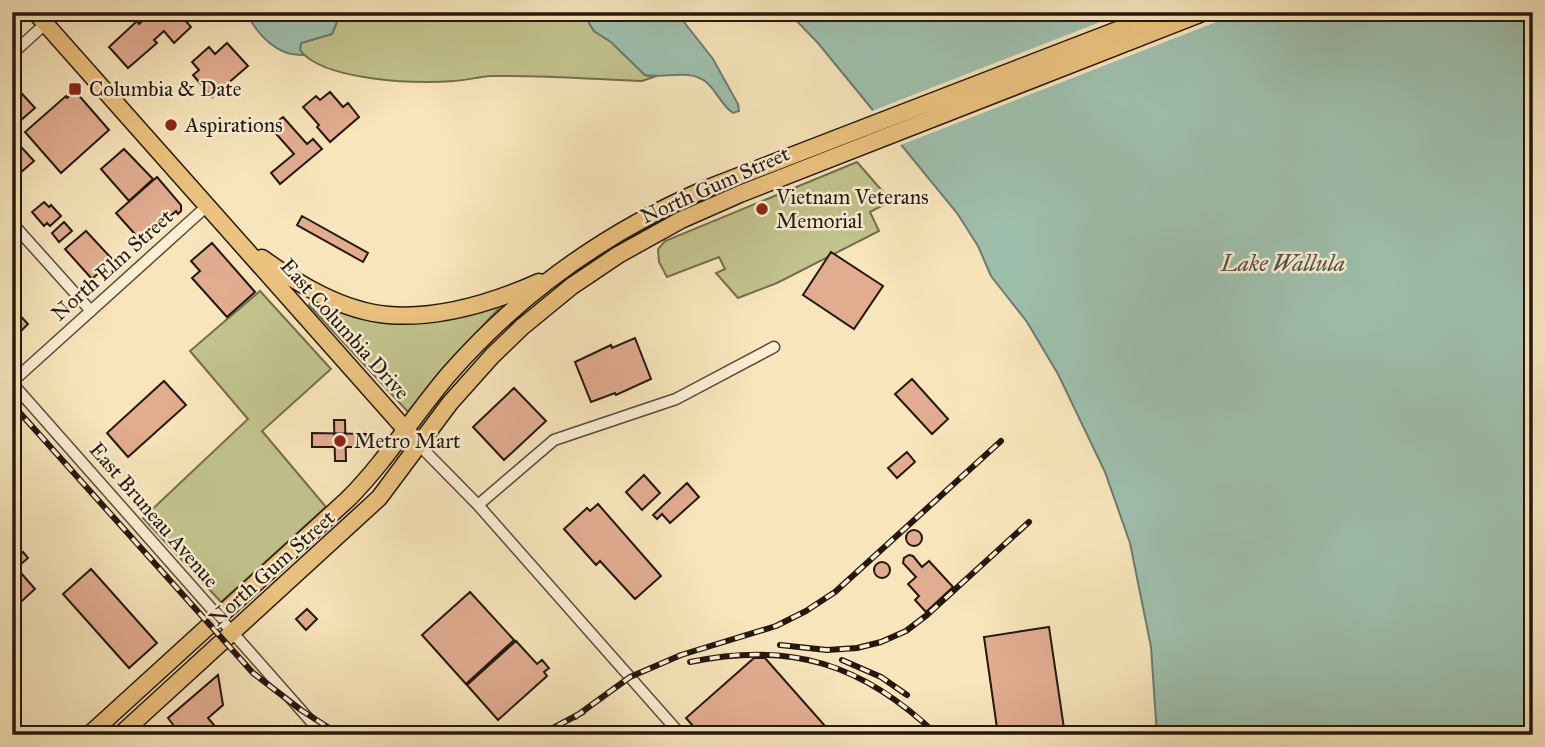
<svg xmlns="http://www.w3.org/2000/svg" width="1545" height="747" font-family="'IM FELL Great Primer',serif">
<rect width="100%" height="100%" fill="#f8e5bb"/>
<filter id="stains"><feTurbulence type="fractalNoise" baseFrequency=".00286" numOctaves="4"/><feColorMatrix values="0 0 0 0 .2 0 0 0 0 .09 0 0 0 0 .02 0 0 0 .5 -.17"/></filter>
<radialGradient id="worn" r=".72"><stop offset=".6" stop-color="#630" stop-opacity="0"/><stop offset="1" stop-color="#630" stop-opacity=".3"/></radialGradient>
<path fill="#c2c38d" stroke="#736e4f" stroke-width="2" d="M 341,12 L 589,12 L 589,23 L 594,31 L 611,42 L 645,75 L 654,77 L 642,81 C 592,79 542,75 491,76 C 479,77 467,80 454,81 C 417,84 323,81 300,50 L 301,43 L 332,34 Z
M 857,162 L 891,201 L 870,212 L 879,231 L 777,283 L 738,298 L 716,273 L 725,269 L 719,257 L 667,277 L 659,262 L 658,249 L 665,241 Z
M 260,291 L 331,369 L 262,431 L 326,507 L 221,602 L 143,518 L 248,419 L 190,351 Z
M 313,298 L 362,315 L 505,302 L 464,346 L 408,412 L 309,305 Z"/>
<path fill="#9ebfad" stroke="#6d7c6f" stroke-width="2" d="M 246,12 L 341,12 L 332,34 L 301,43 L 300,50 L 304,55 C 277,57 257,34 246,12 Z
M 589,12 L 676,12 L 713,59 L 738,104 L 739,111 L 733,113 C 721,105 717,91 706,82 C 689,68 664,79 645,75 L 611,42 L 594,31 L 589,23 Z
M 788,12 L 1533,12 L 1533,735 L 1157,735 L 1151,647 L 1130,543 L 1105,472 L 1058,374 L 1027,322 L 991,276 L 978,246 L 957,213 L 818,43 Z"/>
<path fill="#f8e5bb" d="M 1126,12 L 1242,12 L 898,146 L 869,112 Z"/>
<path fill="#e2ac91" stroke="#241811" stroke-width="2" d="M 147,12 L 192,12 L 184,19 L 191,27 L 174,43 L 164,31 L 154,40 L 157,43 L 128,68 L 109,47 L 137,21 L 139,24 L 149,15 Z
M 12,20 L 20,28 L 12,35 Z
M 227,43 L 248,66 L 212,97 L 193,75 L 199,70 L 192,62 L 209,47 L 215,54 Z
M 14,85 L 35,108 L 21,120 L 12,122 L 12,87 Z
M 75,91 L 109,130 L 61,173 L 25,132 L 66,96 L 67,98 Z
M 330,92 L 343,107 L 348,103 L 359,117 L 330,142 L 317,127 L 319,125 L 303,107 L 316,96 L 320,100 Z
M 283,117 L 307,144 L 313,139 L 322,149 L 280,184 L 271,173 L 294,154 L 270,127 Z
M 12,137 L 34,161 L 12,180 Z
M 124,149 L 153,179 L 129,201 L 101,169 Z
M 157,177 L 181,205 L 181,211 L 178,214 L 176,211 L 142,242 L 116,213 Z
M 44,202 L 49,207 L 51,205 L 61,216 L 50,226 L 47,223 L 44,226 L 32,212 Z
M 302,216 L 368,253 L 363,262 L 297,225 Z
M 64,222 L 72,231 L 59,242 L 52,233 Z
M 86,231 L 113,260 L 92,279 L 65,249 Z
M 212,243 L 255,292 L 227,317 L 192,278 L 200,271 L 191,261 Z
M 831,252 L 883,286 L 854,329 L 803,295 Z
M 12,307 L 28,324 L 16,336 L 12,332 Z
M 635,338 L 651,379 L 616,395 L 615,393 L 591,402 L 575,362 L 611,345 L 612,348 Z
M 912,379 L 948,419 L 932,434 L 895,394 Z
M 164,381 L 186,405 L 128,457 L 107,433 Z
M 514,388 L 546,421 L 504,460 L 473,427 Z
M 334,420 L 345,420 L 346,461 L 335,461 Z
M 312,433 L 366,434 L 367,447 L 312,447 Z
M 12,440 L 20,449 L 12,456 Z
M 907,452 L 915,462 L 897,478 L 888,468 Z
M 644,475 L 660,493 L 642,510 L 626,492 Z
M 687,483 L 699,497 L 670,523 L 662,514 L 657,519 L 653,515 Z
M 598,504 L 661,576 L 635,599 L 600,561 L 596,565 L 564,529 L 587,508 L 590,511 Z
M906 538a8 8 0 1 1 16 0a8 8 0 1 1-16 0Z
M 23,552 L 28,558 L 12,572 L 12,553 L 17,558 Z
M 909,555 L 913,556 L 922,567 L 929,561 L 953,587 L 926,612 L 915,600 L 919,596 L 908,584 L 916,577 L 903,563 L 904,558 Z
M874 570a8 8 0 1 1 16 0a8 8 0 1 1-16 0Z
M 91,569 L 157,643 L 129,668 L 63,594 Z
M 21,573 L 35,589 L 12,610 L 12,578 L 13,580 Z
M 470,592 L 514,640 L 466,684 L 422,635 Z
M 307,609 L 317,619 L 306,630 L 296,619 Z
M 1049,627 L 1065,735 L 998,735 L 984,637 Z
M 516,641 L 537,664 L 542,660 L 549,668 L 544,672 L 547,676 L 498,720 L 467,685 Z
M 754,658 L 765,658 L 833,735 L 701,735 L 686,718 Z
M 218,675 L 223,705 L 208,718 L 221,733 L 181,735 L 168,718 Z
M 289,726 L 296,735 L 279,735 Z"/>
<g fill="none" stroke-linecap="round" stroke-linejoin="round">
<defs>
<path id="minor" d="M 12,54 L 45,24
M 12,223 L 91,311
M 12,382 L 207,206
M 12,383 L 323,735
M 419,445 L 478,505 L 681,735
M 478,505 L 554,440 L 676,399 L 774,347"/>
<path id="primary" d="M 35,12 L 413,438
M 262,258 C 298,284 342,311 388,315 C 438,319 494,302 539,282
M 89,735 L 348,499 C 386,461 414,415 449,374 C 520,293 609,230 708,188 L 1164,12
M 120,735 L 379,498 L 450,403 L 492,356 L 522,327 L 572,286 L 618,255 L 681,220 L 740,194 L 1205,12"/>
</defs>
<use href="#minor" stroke="#594b3c" stroke-width="13"/>
<use href="#primary" stroke="#241811" stroke-width="19"/>
<use href="#minor" stroke="#faeed3" stroke-width="10"/>
<use href="#primary" stroke="#ecc27e" stroke-width="16"/>
<defs>
<path id="rail" d="M 12,404 L 253,673 L 301,710 L 340,735
M 780,645 L 827,650 L 857,648 L 881,642 L 906,631 L 927,615 L 1029,522
M 842,660 L 881,677 L 907,695
M 690,662 C 791,641 863,664 937,735
M 575,717 L 630,677 L 681,655 L 776,626 L 806,611 L 835,592 L 1001,441
M 540,735 L 583,712"/>
</defs>
<use href="#rail" stroke="#241811" stroke-width="6"/>
<use href="#rail" stroke="#faeed3" stroke-width="3.5" stroke-dasharray="10" stroke-linecap="butt"/>
</g>
<g fill="#8f2418" stroke="#faeed3" stroke-width="2.5">
<rect x="68" y="82" width="14" height="14" rx="3.5"/>
<circle cx="171" cy="125" r="7"/>
<circle cx="762" cy="209" r="7"/>
<circle cx="340" cy="441" r="7"/>
</g>
<g text-anchor="middle" dominant-baseline="central" stroke-width="5" stroke-linejoin="round" paint-order="stroke">
<g font-size="21" fill="#241811" stroke="#faeed3" text-anchor="start">
<text x="89" y="89">Columbia &amp; Date</text>
<text x="185" y="125">Aspirations</text>
<text x="776" y="197">Vietnam Veterans<tspan x="776" dy="24">Memorial</tspan></text>
<text x="354" y="441">Metro Mart</text>
</g>
<g font-size="21" fill="#241811" stroke="#faeed3">
<text transform="translate(715 185) rotate(-24)">North Gum Street</text>
<text transform="translate(112 265) rotate(-42)">North Elm Street</text>
<text transform="translate(345 329) rotate(48)">East Columbia Drive</text>
<text transform="translate(154 515) rotate(49)">East Bruneau Avenue</text>
<text transform="translate(272 568) rotate(-42)">North Gum Street</text>
</g>
<g font-size="23" font-style="italic" fill="#4f5248" stroke="#faeed3">
<text x="1283" y="263">Lake Wallula</text>
</g>
</g>
<rect width="1545" height="747" fill="none" stroke="#f8e5bb" stroke-width="42"/>
<rect x="14" y="14" width="1517" height="719" fill="none" stroke="#241811" stroke-width="3.5"/>
<rect x="21" y="21" width="1503" height="705" fill="none" stroke="#241811" stroke-width="2"/>
<rect width="100%" height="100%" filter="url(#stains)"/>
<rect width="100%" height="100%" fill="url(#worn)"/>
</svg>
